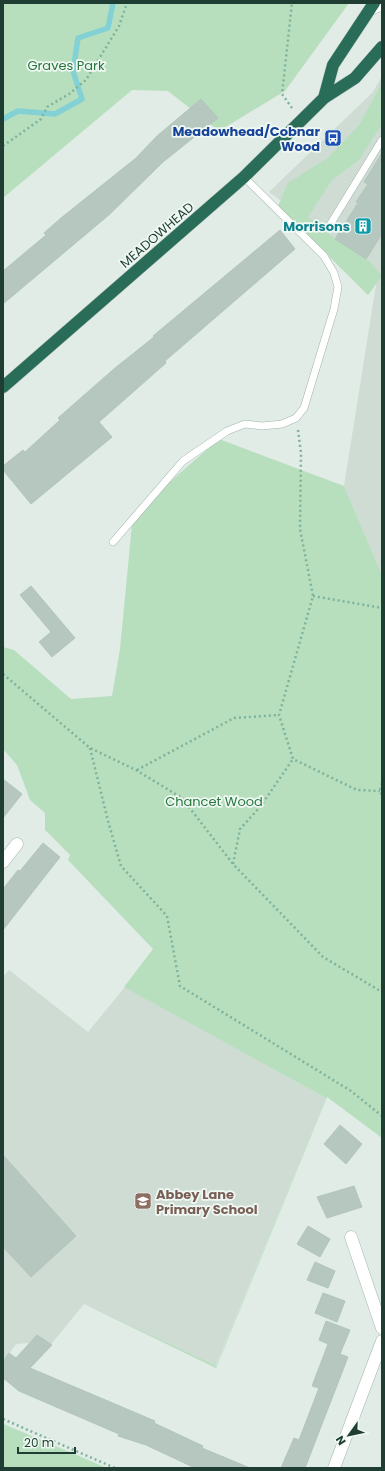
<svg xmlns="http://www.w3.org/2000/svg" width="385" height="1471" font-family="Poppins,sans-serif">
<rect width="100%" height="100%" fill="#e0ece5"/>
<path fill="#cedcd4" d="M 382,76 L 382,575 L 344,486 L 376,285 L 327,235 L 269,192 L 373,92 Z
M 9,970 L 88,1032 L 125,987 L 326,1098 L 215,1367 L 84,1304 L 43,1354 L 30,1343 L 16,1344 L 3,1362 L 3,977 Z"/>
<path fill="#b7dfbe" d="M 3,3 L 349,3 L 285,91 L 219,131 L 168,91 L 132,90 L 3,198 Z
M 382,83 L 382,124 L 359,160 L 332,180 L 308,217 L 335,239 L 370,262 L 382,276 L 368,295 L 278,206 L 288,183 L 329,157 L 359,125 Z
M 219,439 L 344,486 L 382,575 L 382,1138 L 327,1097 L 216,1368 L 84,1304 L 216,1366 L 326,1098 L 124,987 L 153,949 L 68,860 L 70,855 L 45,830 L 45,813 L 30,800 L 17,765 L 3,749 L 3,647 L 14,650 L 71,699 L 112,696 L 120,649 L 133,514 Z
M 3,1423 L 6,1425 L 107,1468 L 3,1468 Z"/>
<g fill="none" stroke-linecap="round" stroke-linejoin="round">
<path stroke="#83d1d5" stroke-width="5.5" d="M 3,119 L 18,111 L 55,114 L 82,99 L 73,71 L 78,38 L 108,28 L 113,3"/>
</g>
<path fill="#b5c7be" stroke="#b2c6bb" d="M 201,99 L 218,118 L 163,162 L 110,214 L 3,304 L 3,271 L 46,235 L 44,233 L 61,218 L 136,158 L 157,136 Z
M 382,153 L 382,234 L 366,259 L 335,239 L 358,203 L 356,202 L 368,184 L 364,182 Z
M 280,230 L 295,249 L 165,361 L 166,363 L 99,422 L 112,437 L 31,504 L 3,470 L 3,466 L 23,450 L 25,452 L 60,420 L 58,418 L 115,368 L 154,337 L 153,336 Z
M 31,586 L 75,638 L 52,657 L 39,642 L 51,632 L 20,595 Z
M 3,779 L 22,794 L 3,818 Z
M 43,843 L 60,857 L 3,930 L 3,889 L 18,870 L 20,871 Z
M 340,1125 L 362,1144 L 346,1164 L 324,1144 Z
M 3,1155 L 76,1236 L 31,1277 L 3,1247 Z
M 354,1186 L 362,1207 L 327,1218 L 317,1197 Z
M 308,1226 L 330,1239 L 320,1257 L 297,1244 Z
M 315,1262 L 335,1271 L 328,1288 L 307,1280 Z
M 323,1293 L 345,1301 L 337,1322 L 315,1313 Z
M 326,1321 L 350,1330 L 340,1354 L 348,1357 L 305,1468 L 281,1468 L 294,1438 L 299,1440 L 319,1388 L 312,1386 L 328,1344 L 319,1340 Z
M 37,1335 L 52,1345 L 30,1368 L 155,1421 L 154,1423 L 203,1446 L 202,1448 L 250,1468 L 195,1468 L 146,1445 L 118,1436 L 119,1434 L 19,1391 L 3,1378 L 3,1362 L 9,1353 L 16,1358 Z"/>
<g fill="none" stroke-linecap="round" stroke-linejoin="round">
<defs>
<path id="lane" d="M 369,12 L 382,7
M 328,228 L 382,140
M 113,542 L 183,461 L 227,431 L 245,424 L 262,426 L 282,424 L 296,418 L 304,408 L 334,309 L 338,287 L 334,273 L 324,256 L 244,177"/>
<path id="street" d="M 3,862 L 17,844
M 351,1237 L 382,1328
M 334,1468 L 382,1341"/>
<path id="highway" d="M 324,98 L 333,65 L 374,3
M 3,387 L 244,177 L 324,98 L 355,78 L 382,47"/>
</defs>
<use href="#lane" stroke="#a2b4ac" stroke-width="8"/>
<use href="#street" stroke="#a2b4ac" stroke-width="13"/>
<use href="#highway" stroke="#c0c9c6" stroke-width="13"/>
<path stroke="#7eb29c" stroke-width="2.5" stroke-dasharray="2 3" stroke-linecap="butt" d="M 292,108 L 282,94 L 292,3
M 3,146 L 41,119 L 47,107 L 69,94 L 86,80 L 119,26 L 127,3
M 298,430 L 301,453 L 300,529 L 313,596 L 279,715 L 293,759 L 357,790 L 380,791
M 313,596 L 382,608
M 3,674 L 90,748 L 136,770 L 182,798 L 233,864 L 323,957 L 382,992
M 90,748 L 108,821 L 121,866 L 167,916 L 180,986 L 351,1091 L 382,1116
M 137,770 L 234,718 L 279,715
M 382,783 L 380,791 L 382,795
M 233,864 L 240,829 L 260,807 L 293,759
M 3,1419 L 115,1468"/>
<use href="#lane" stroke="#fff" stroke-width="7"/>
<use href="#street" stroke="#fff" stroke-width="12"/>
<use href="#highway" stroke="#296c57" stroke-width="12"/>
</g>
<defs>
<symbol id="bus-square" viewBox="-11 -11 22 22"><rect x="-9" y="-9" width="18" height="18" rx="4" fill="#1a4fb4" stroke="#f0f8f3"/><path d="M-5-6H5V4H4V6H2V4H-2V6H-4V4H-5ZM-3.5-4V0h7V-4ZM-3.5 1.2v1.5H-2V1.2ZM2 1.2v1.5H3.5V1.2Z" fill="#fff"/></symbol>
<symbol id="building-square" viewBox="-11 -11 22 22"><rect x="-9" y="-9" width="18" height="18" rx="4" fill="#0f9aa8" stroke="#f0f8f3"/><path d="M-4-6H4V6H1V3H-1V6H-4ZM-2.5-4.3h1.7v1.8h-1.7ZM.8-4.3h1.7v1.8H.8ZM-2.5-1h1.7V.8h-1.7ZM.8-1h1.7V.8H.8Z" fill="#fff"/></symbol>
<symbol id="school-square" viewBox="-11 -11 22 22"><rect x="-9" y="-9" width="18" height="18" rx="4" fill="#8d6e63" stroke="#f0f8f3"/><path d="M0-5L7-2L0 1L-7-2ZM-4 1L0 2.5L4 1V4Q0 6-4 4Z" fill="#fff"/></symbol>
</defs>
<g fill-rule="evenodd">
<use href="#bus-square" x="323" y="128" width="20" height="20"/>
<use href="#building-square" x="353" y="216" width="20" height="20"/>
<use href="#school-square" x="133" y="1191" width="20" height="20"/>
</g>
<g text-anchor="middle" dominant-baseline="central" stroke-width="3.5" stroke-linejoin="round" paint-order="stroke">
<g font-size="13" fill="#27773e" stroke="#f0f8f3">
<text x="66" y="65">Graves Park</text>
<text x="214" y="801">Chancet Wood</text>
</g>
<g font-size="13" font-weight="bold" fill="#164399" stroke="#f0f8f3" text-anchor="end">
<text x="320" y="131">Meadowhead/Cobnar<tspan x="320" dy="15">Wood</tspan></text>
</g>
<g font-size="13" font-weight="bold" fill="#0d838f" stroke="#f0f8f3" text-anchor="end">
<text x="350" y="226">Morrisons</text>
</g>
<g font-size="13" fill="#1f3d32" stroke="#f0f8f3">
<text transform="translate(157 235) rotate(-41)">MEADOWHEAD</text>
</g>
<g font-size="13" font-weight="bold" fill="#785e54" stroke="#f0f8f3" text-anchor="start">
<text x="156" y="1194">Abbey Lane<tspan x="156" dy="15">Primary School</tspan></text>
</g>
</g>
<rect width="385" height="1471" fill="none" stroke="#1f3d32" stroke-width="8"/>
<g transform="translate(349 1435) rotate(237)" stroke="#f0f8f3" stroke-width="3" paint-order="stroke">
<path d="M0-3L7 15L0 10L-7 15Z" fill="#1f3d32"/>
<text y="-6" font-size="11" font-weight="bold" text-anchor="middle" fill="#1f3d32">N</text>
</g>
<path d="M18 1447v6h57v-6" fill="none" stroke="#1f3d32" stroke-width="2"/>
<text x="24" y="1447" font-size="12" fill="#1f3d32" stroke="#f0f8f3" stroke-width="3" paint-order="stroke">20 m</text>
</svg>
